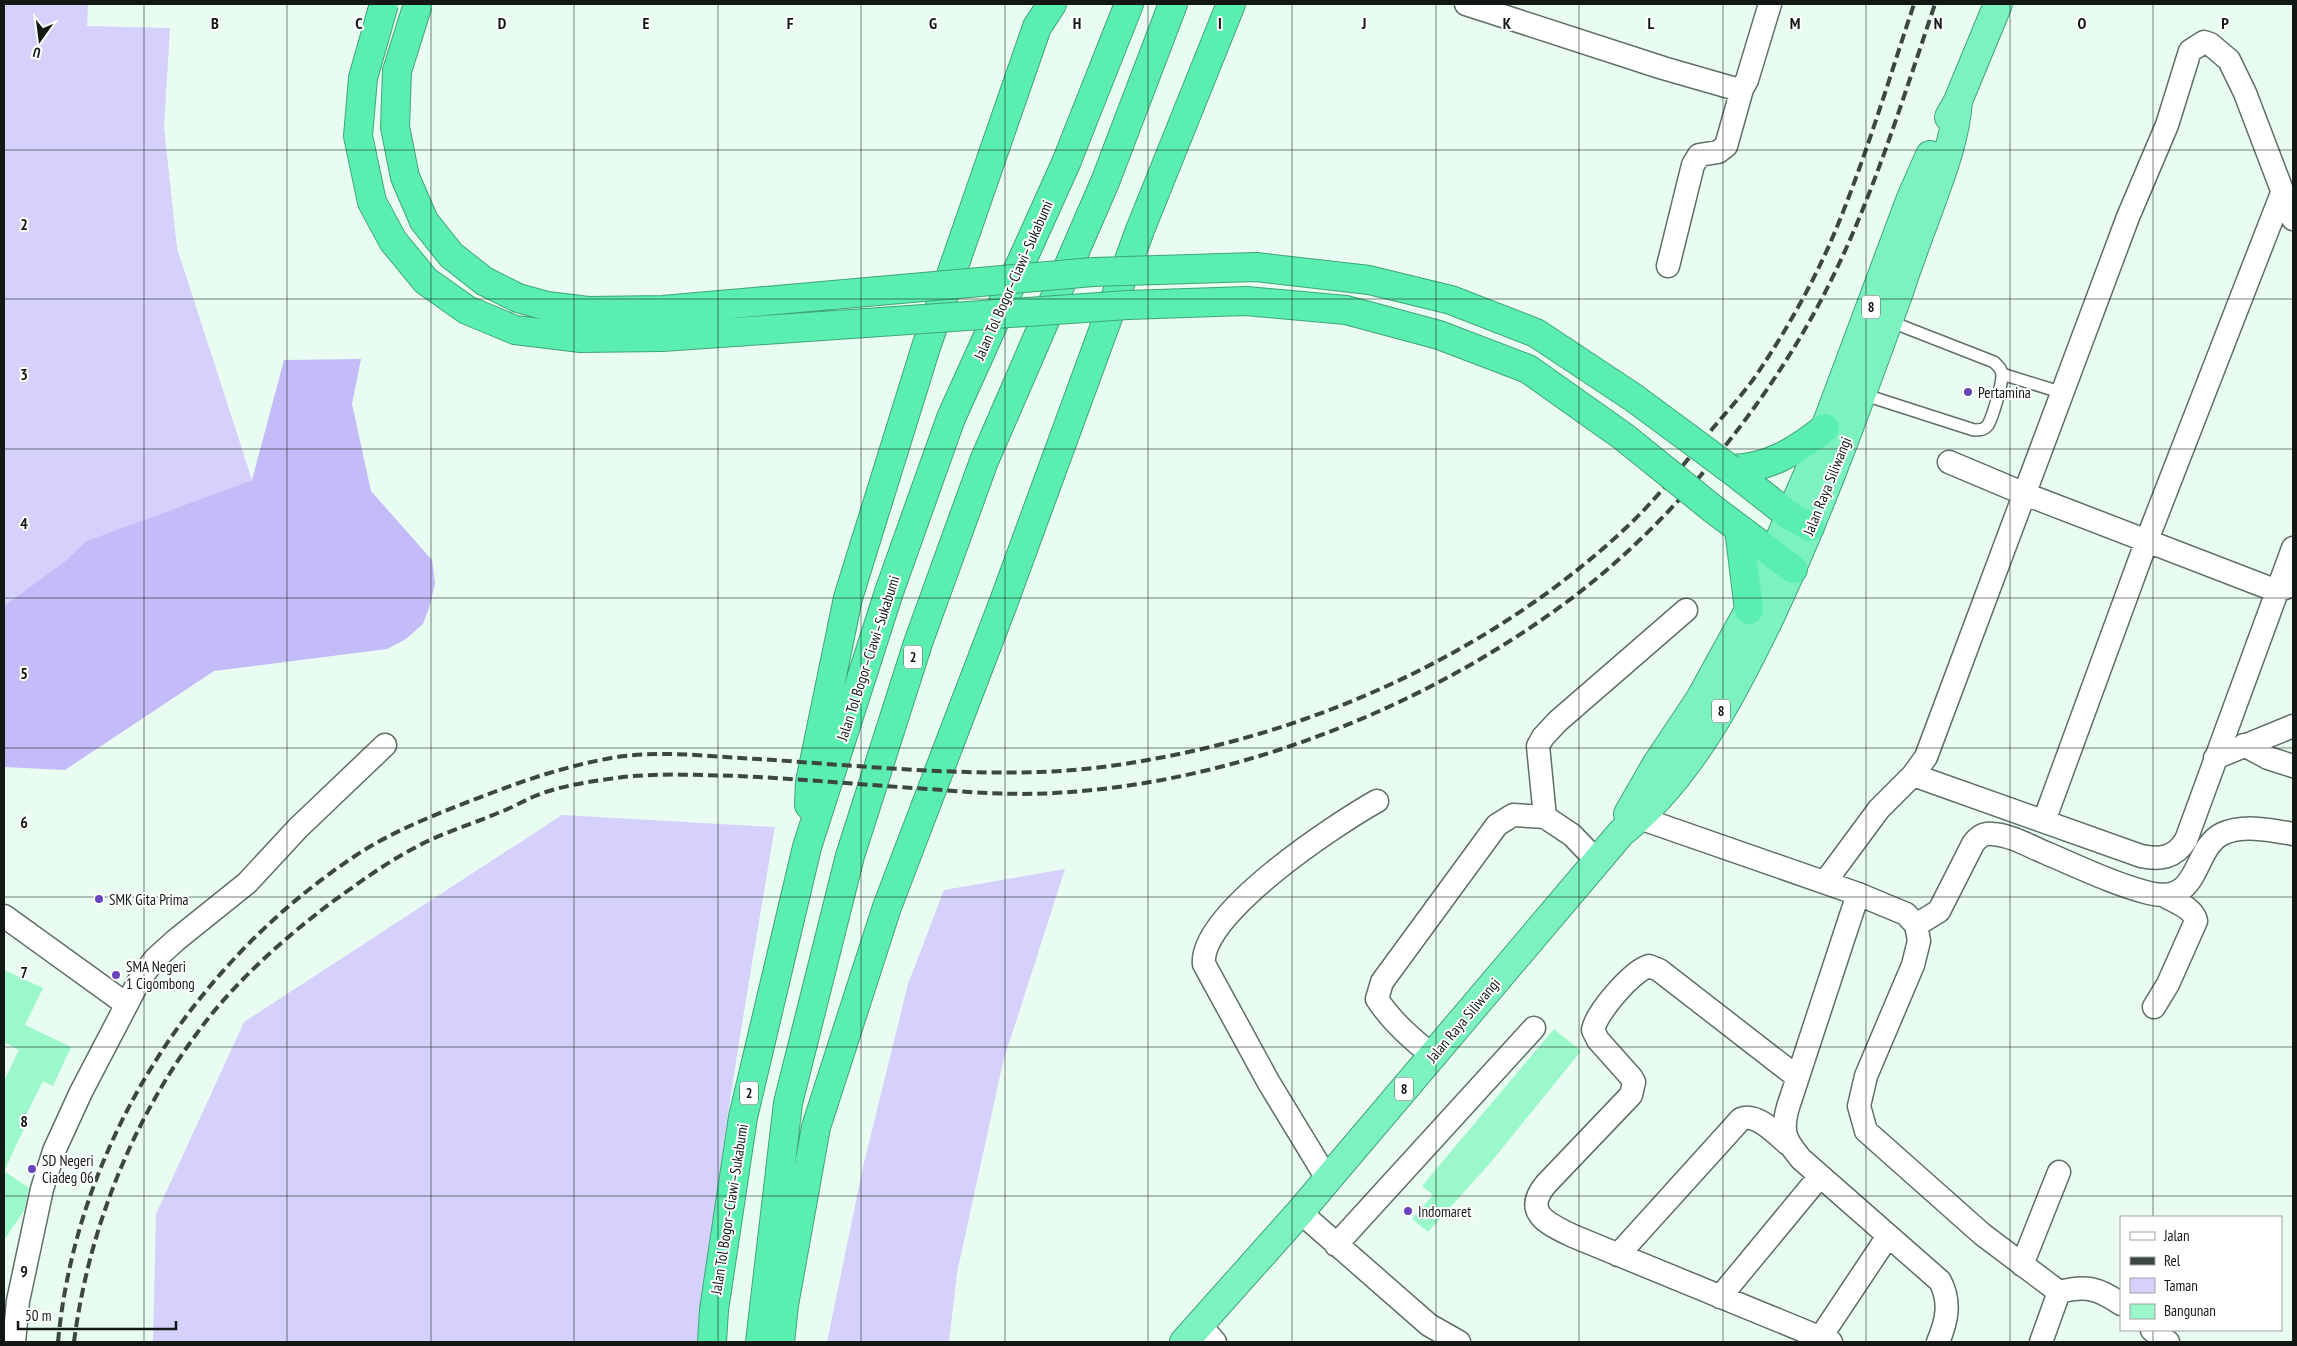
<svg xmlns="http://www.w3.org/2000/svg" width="2297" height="1346" font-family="'PT Sans Narrow',sans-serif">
<rect width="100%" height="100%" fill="#e8fcf1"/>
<path fill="#d6d1fc" d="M 4,4 L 88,4 L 87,26 L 170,28 L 164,127 L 177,248 L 252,480 L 88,541 L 65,561 L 4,606 Z
M 562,815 L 775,827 C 746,998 716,1169 700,1342 L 153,1342 L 156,1214 L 244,1022 Z
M 1065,869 L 1003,1062 L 957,1273 L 949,1342 L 827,1342 L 863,1167 L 908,984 L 944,890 Z"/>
<path fill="#c4bbf9" d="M 361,359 L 352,404 L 371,491 L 432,560 L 435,583 L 430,605 L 423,624 L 406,639 L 387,649 L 214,671 L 65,770 L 4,767 L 4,606 L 65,561 L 87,541 L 252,480 L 284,360 Z"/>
<path fill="#9bf8ca" d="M 4,970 L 43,988 L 25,1025 L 71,1047 L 53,1086 L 43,1081 L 25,1117 L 29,1118 L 4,1171 L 29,1188 L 24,1211 L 4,1240 L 4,1081 L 19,1050 L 4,1042 Z
M 1554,1029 L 1581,1051 L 1491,1162 L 1428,1232 L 1412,1219 L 1433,1195 L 1422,1186 Z"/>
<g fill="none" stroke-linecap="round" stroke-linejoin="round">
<defs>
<path id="service" d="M 2002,374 L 2063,393
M 1862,394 L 1974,430 C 1980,430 1984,430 1988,425 C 1993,416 2002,385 2002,375 C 2002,369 1998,366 1994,362 L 1889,321"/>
<path id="minor" d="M 1466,4 L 1663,68 L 1736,89 L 1742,89 L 1747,80 L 1770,4
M 1668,266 L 1693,165 L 1699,155 L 1718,152 L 1726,146 L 1742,89
M 1949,462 L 2025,494 L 2277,591 L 2290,586
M 2244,745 L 2268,758 L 2293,766
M 2215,758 L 2293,726
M 1913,775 L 2141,856 C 2160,860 2175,858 2186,840 L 2293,548
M 1628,814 L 1858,894 L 1906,914 L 1916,925 L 1919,941 L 1913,965 L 1866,1076 L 1859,1106 L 1866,1131 L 1982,1234 L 2059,1292 L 2041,1342
M 1545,817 L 1538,746 L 1543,737 L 1558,721 L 1686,610
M 2044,821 L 2147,540 L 2282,193
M 1825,882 L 1879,809 L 1913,775 L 1926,757 L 2128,217 L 2167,125 L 2190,51 L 2204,42 L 2210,44 L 2229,60 L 2245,93 L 2293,219
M 1858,894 L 1788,1107 C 1781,1132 1785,1140 1801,1159 L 1940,1281 C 1951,1302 1947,1321 1938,1342
M 4,916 L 126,1004
M 1916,925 L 1939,911 L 1973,844 C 1978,837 1984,833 1992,834 C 2011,835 2029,846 2046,853 C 2079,867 2114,884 2149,893 C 2201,906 2192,849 2222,834 C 2243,824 2271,830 2293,834
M 2154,1007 L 2168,984 L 2196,921 C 2194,908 2175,902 2165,896
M 1433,1056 C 1412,1039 1392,1022 1377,999 L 1382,982 L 1497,825 L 1513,815 L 1545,817 L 1572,835 L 1597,861
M 1797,1077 L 1659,970 L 1649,966 C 1632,971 1596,1013 1593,1030 L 1598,1040 L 1631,1077 L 1634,1082 L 1631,1095 L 1546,1184 C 1522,1213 1548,1224 1573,1236 L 1831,1342
M 1328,1180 L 1269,1083 L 1204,964 C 1199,914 1336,824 1377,801
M 1300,1212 L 1429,1325 L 1459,1342
M 1336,1245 L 1534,1028
M 1618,1255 L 1741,1119 C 1757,1112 1777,1135 1788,1144
M 2022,1265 L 2059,1172
M 2059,1292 C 2086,1285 2098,1288 2121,1304
M 1720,1297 L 1820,1176
M 1200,1325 L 1215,1342
M 2152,1330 L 2168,1342
M 1820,1338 L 1888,1236
M 14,1342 L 18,1301 L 42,1189 L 54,1151 L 81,1092 L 140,979 L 155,959 L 176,940 L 247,883 L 298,828 L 385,745"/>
<path id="trunk" d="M 1949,117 L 1958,101 L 1998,4
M 1628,814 L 1656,765 L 1700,699 L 1749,610 L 1808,474 L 1911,198 L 1930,155
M 1184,1342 L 1300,1212 L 1621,833 C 1690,778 1733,694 1771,615 C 1820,510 1859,402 1899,292 C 1907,267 1916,243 1925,219 C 1939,180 1955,142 1958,101"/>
<path id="motorway" d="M 1730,469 C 1768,469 1796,451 1825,428
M 1730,469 L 1790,516 L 1810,527
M 1713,509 L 1793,569
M 1739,529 L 1749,610
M 809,805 L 810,782 L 848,598 L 926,347 L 1037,27 L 1052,4
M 712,1342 L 714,1310 L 743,1117 L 807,847 L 889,592 L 951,418 L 1066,163 L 1129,4
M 760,1342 L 788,1103 L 850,856 L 918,643 L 984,461 L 1105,182 L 1173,4
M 780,1342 L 784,1305 L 816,1127 L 887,907 L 1004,601 L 1140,230 L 1231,4"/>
</defs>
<use href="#service" stroke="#5f6f66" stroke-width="14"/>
<use href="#minor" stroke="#5f6f66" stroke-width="25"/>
<use href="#trunk" stroke="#41a47a" stroke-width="30"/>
<use href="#motorway" stroke="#41a47a" stroke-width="30"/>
<use href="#service" stroke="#fff" stroke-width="11"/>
<use href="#minor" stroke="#fff" stroke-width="22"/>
<use href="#trunk" stroke="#7bf2c0" stroke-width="28"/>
<use href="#motorway" stroke="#5aefb0" stroke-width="28"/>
<path stroke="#3d4741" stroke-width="4" stroke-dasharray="10 5" stroke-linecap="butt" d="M 58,1342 C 76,1147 192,964 355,856 C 397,828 447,810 494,792 C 534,777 574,764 617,757 C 663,750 712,757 758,759 C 850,765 947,775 1039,772 C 1077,771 1116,766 1153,759 C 1327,728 1500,647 1629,525 C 1660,495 1686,462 1713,428 C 1729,409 1747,390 1761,368 C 1791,323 1819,272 1839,222 C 1868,150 1890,76 1914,4
M 74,1342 C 88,1233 130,1125 195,1036 C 232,984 282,940 332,902 C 360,882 387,862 418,846 C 444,832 473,824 500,812 C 512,808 523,801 535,796 C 562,785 594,781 623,777 C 661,773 700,775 738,776 C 802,779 865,785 929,789 C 976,793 1023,796 1070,792 C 1248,779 1434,703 1576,595 C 1667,525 1751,424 1808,324 C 1865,224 1898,113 1935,4"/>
<defs>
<path id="motorway-bridge" d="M 384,4 L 363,78 L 358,136 L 372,202 L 393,241 L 426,281 L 467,310 L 515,330 L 581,338 L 662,337 L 1128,305 L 1246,301 L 1346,310 L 1439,335 L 1528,369 L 1624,437 L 1713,509
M 418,4 L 397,71 L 395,127 L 405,177 L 424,221 L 451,255 L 484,281 L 518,298 L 547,306 L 588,311 L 663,310 L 1093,272 L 1256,267 L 1369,280 L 1451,300 L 1536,333 L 1634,398 L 1730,469"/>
</defs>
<use href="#motorway-bridge" stroke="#41a47a" stroke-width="30" stroke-linecap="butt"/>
<use href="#motorway-bridge" stroke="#5aefb0" stroke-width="28"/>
</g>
<path fill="none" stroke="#121915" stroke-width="1" stroke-opacity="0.55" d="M 144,4 L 144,1342M 287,4 L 287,1342M 431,4 L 431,1342M 574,4 L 574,1342M 718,4 L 718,1342M 861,4 L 861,1342M 1005,4 L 1005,1342M 1148,4 L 1148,1342M 1292,4 L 1292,1342M 1436,4 L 1436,1342M 1579,4 L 1579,1342M 1723,4 L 1723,1342M 1866,4 L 1866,1342M 2010,4 L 2010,1342M 2153,4 L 2153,1217M 4,150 L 2293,150M 4,299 L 2293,299M 4,449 L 2293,449M 4,598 L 2293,598M 4,748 L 2293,748M 4,897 L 2293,897M 4,1047 L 2293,1047M 4,1196 L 2293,1196M 2153,1330 L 2153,1342"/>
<g fill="#6645bd" stroke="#fff" stroke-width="2">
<circle cx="1968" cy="392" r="5"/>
<circle cx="99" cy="899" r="5"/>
<circle cx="116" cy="975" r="5"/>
<circle cx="32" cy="1169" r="5"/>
<circle cx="1408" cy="1211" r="5"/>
</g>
<g text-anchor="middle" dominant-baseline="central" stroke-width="4" stroke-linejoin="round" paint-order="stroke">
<g fill="#fff" stroke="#595e5b" stroke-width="1">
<rect x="1862" y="295.5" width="18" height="23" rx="4"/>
<rect x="904" y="645.5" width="18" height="23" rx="4"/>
<rect x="1712" y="699.5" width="18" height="23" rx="4"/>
<rect x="1395" y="1077.5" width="18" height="23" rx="4"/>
<rect x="740" y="1081.5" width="18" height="23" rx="4"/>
</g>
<g font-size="14" font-weight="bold" fill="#121915">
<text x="1871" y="307">8</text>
<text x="913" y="657">2</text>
<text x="1721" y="711">8</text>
<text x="1404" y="1089">8</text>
<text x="749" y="1093">2</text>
</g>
<g font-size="15" fill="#121915" stroke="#fff">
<text transform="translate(1013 280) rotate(-66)">Jalan Tol Bogor–Ciawi–Sukabumi</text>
<text transform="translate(1827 486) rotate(-68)">Jalan Raya Siliwangi</text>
<text transform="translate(868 658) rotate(-72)">Jalan Tol Bogor–Ciawi–Sukabumi</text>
<text transform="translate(1463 1020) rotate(-50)">Jalan Raya Siliwangi</text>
<text transform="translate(729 1209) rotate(-81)">Jalan Tol Bogor–Ciawi–Sukabumi</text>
</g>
<g font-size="15" fill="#121915" stroke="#fff" text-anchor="start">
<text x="1978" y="392">Pertamina</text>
<text x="109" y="899">SMK Gita Prima</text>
<text x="126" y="966">SMA Negeri<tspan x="126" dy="17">1 Cigombong</tspan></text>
<text x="42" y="1160">SD Negeri<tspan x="42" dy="17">Ciadeg 06</tspan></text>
<text x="1418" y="1211">Indomaret</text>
</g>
</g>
<g font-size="16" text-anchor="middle" font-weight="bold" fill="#121915" stroke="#fff" stroke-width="4" stroke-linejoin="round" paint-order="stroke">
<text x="215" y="29">B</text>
<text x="359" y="29">C</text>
<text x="502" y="29">D</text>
<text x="646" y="29">E</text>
<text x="790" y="29">F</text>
<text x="933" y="29">G</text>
<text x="1077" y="29">H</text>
<text x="1220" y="29">I</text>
<text x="1364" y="29">J</text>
<text x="1507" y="29">K</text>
<text x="1651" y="29">L</text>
<text x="1795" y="29">M</text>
<text x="1938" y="29">N</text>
<text x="2082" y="29">O</text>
<text x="2225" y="29">P</text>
<text x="24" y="230">2</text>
<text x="24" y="380">3</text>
<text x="24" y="529">4</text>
<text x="24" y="679">5</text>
<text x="24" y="828">6</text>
<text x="24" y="978">7</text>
<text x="24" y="1127">8</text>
<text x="24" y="1277">9</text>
</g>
<rect width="2297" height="1346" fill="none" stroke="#121915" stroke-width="10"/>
<rect x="2120" y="1216" width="162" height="115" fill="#ffffff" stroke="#a0a3a1"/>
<rect x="2130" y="1232" width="25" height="8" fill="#ffffff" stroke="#a0a3a1"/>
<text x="2164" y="1241" font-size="15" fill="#121915">Jalan</text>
<rect x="2130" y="1257" width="25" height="8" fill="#3d4741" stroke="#a0a3a1"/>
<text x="2164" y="1266" font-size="15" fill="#121915">Rel</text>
<rect x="2130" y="1278" width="25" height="15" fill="#d6d1fc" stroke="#a0a3a1"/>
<text x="2164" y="1291" font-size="15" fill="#121915">Taman</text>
<rect x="2130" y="1304" width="25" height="15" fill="#9bf8ca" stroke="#a0a3a1"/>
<text x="2164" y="1316" font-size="15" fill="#121915">Bangunan</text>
<g transform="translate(40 40) rotate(194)" stroke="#ffffff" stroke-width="4" paint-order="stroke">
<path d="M0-4L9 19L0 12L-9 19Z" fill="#121915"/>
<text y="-8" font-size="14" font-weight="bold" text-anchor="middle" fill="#121915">U</text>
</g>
<path d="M18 1321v8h158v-8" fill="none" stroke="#121915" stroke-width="2.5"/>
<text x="25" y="1321" font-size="15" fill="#121915" stroke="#ffffff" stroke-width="4" paint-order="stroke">50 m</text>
</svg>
